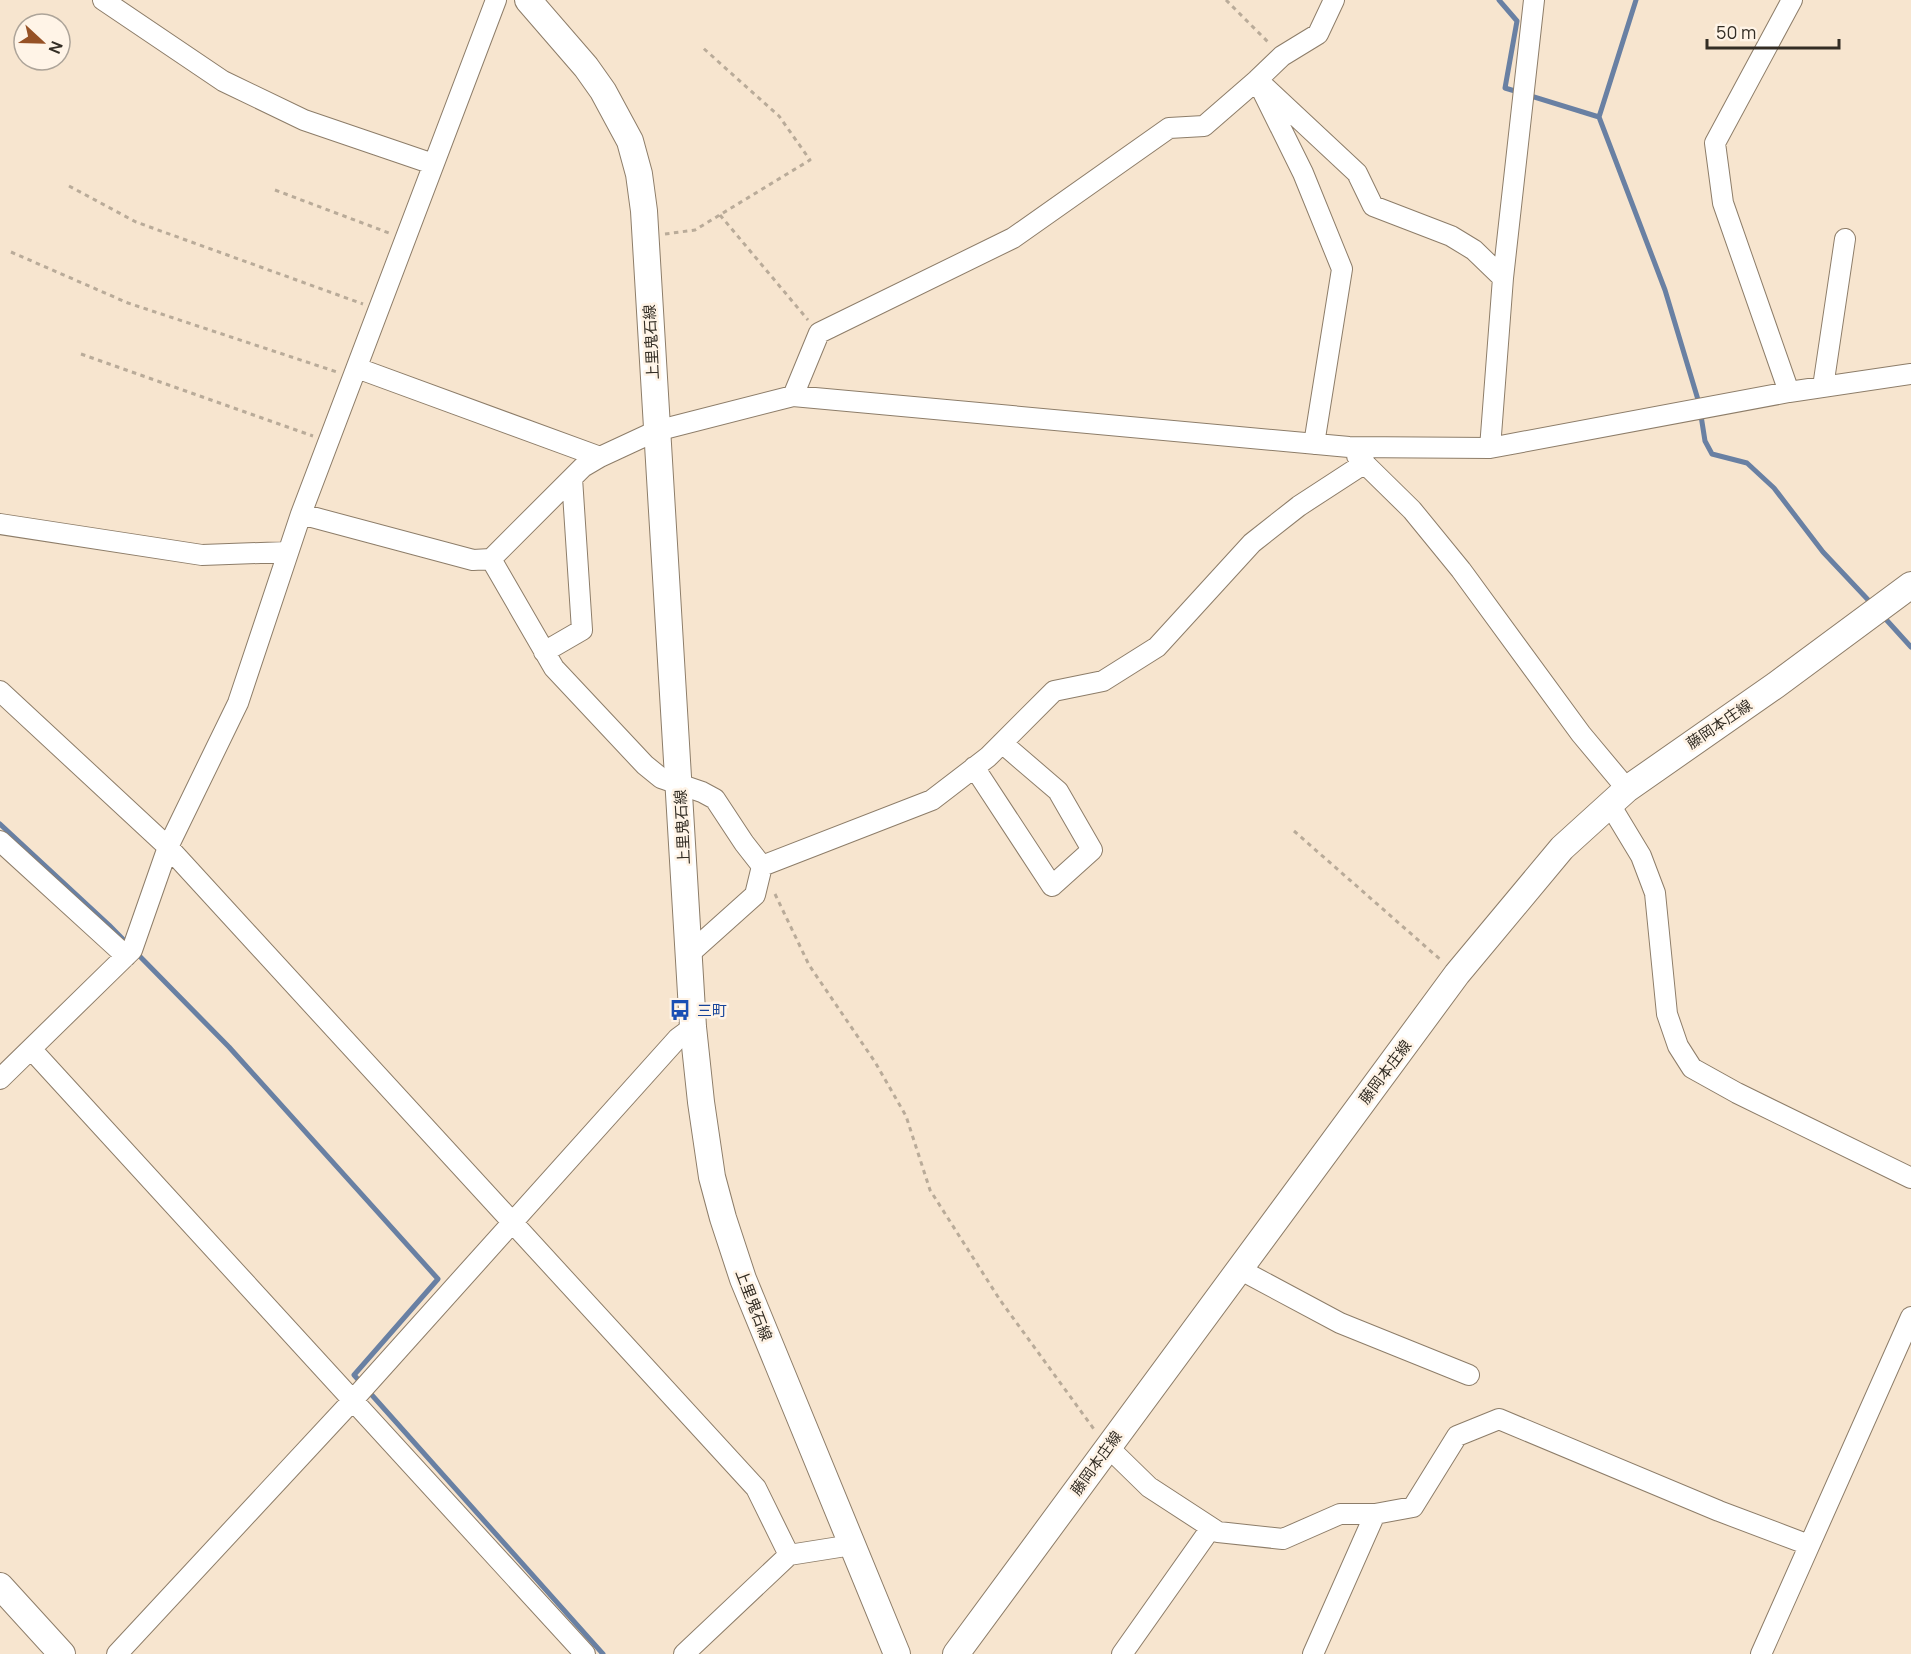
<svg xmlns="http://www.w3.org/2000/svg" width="1911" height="1654" font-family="Manrope,'Noto Sans JP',sans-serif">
<rect width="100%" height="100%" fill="#f7e5cf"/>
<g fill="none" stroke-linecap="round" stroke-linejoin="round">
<path stroke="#6980a3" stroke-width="5" d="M 1499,0 L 1517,21 L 1505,88 L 1599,117
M 1636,0 L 1599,117 L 1665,290 L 1699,403 L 1705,441 L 1712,454 L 1747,463 L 1774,488 L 1823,552 L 1872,604
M 1882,615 L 1911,647
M 0,824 L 109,925 L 229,1047 L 438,1279 L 354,1375 L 603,1654"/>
<defs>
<path id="minor" d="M 103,0 L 223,81 L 304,120 L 433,164
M 1257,80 L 1303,173 L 1342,269 L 1314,444
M 1266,88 L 1357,173 L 1373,206 L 1451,236 L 1474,250 L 1503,278
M 357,368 L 600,457
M 1823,387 L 1845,239
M 1789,392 L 1723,203 L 1715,143 L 1792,0
M 793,396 L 819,333 L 1013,238 L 1169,128 L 1204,126 L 1257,80 L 1282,56 L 1318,34 L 1334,0
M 1490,448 L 1503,278 L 1534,0
M 1357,456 L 1412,510 L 1461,570 L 1581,734 L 1627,789
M 301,514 L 473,560 L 491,559 L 583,467 L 600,457 L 656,431 L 793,396 L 1349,447 L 1490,448 L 1789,392 L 1911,374
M 0,524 L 202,555 L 288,552
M 491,559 L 554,668 L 645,765 L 661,778 L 702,792 L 715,799 L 744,843 L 762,866
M 544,652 L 582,630 L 572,478
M 0,691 L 168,847 L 756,1488 L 789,1555 L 852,1545
M 974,767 L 1052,886 L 1092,850 L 1058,791 L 1002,743
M 1609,803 L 1641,856 L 1655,893 L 1667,1014 L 1678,1046 L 1692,1068 L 1737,1093 L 1911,1178
M 0,841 L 126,956
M 688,955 L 755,895 L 762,866 L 932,800 L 988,757 L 1054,691 L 1103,681 L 1157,647 L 1252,543 L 1299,506 L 1365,463
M 32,1050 L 585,1654
M 0,1079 L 132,950 L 168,847 L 238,703 L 301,514 L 496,0
M 1239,1269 L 1340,1323 L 1469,1375
M 1108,1447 L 1149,1487 L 1218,1532 L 1283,1539 L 1340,1514 L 1375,1514
M 117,1654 L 353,1400 L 678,1038 L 693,1027
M 684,1654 L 789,1555
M 1122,1654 L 1211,1528
M 1313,1654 L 1375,1514 L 1413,1507 L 1457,1436 L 1499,1419 L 1719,1511 L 1809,1545
M 1761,1654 L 1911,1317"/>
<path id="major" d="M 528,0 L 586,67 L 603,91 L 630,141 L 639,174 L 644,211 L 693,1027 L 701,1102 L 712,1177 L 723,1218 L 743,1279 L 897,1654
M 0,1586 L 62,1654
M 956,1654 L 1457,974 L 1562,848 L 1627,789 L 1776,685 L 1911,585"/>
</defs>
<use href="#minor" stroke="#8d7d69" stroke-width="22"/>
<use href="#major" stroke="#8d7d69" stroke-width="28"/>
<path stroke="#b9ab99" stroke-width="3" stroke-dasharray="4.5 4.5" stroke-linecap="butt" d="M 1226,0 L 1269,43
M 69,186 L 136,222 L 363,304
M 275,190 L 389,233
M 720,215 L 808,320
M 665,234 L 695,230 L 810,160 L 779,116 L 702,47
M 11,252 L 128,303 L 337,372
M 81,354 L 313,436
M 1294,831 L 1442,961
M 775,894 L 809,965 L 875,1062 L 906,1116 L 930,1190 L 1000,1300 L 1096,1432"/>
<use href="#minor" stroke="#fff" stroke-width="20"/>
<use href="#major" stroke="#fff" stroke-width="26"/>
</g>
<defs>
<symbol id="bus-bare" viewBox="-9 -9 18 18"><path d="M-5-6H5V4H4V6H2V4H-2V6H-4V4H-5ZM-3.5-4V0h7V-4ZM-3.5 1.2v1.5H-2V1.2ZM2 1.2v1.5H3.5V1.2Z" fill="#1a4fb4" stroke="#fff4e7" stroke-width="2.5" paint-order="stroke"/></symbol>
</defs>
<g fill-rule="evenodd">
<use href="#bus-bare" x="665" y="995" width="30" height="30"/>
</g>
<g text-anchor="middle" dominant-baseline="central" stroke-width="5" stroke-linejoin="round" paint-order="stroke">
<g font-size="15" fill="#332d24" stroke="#fff4e7">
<text transform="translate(651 342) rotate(-93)">上里鬼石線</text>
<text transform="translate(1719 724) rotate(-34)">藤岡本庄線</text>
<text transform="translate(682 827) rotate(-93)">上里鬼石線</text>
<text transform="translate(1385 1072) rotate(-53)">藤岡本庄線</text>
<text transform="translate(754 1305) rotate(69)">上里鬼石線</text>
<text transform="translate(1096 1463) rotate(-54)">藤岡本庄線</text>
</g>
<g font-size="15" fill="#164399" stroke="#fff4e7" text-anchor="start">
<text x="697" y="1010">三町</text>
</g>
</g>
<g transform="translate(42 42) rotate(112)"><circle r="28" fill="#fff4e7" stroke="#ada499" stroke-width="1.5"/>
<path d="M0-4.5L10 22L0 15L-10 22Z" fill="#965125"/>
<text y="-9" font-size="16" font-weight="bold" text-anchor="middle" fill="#332d24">N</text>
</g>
<path d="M1707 39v9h132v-9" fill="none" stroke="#332d24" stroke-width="3"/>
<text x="1716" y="39" font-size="18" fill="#332d24" stroke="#fff4e7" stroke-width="4.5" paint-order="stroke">50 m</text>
</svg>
